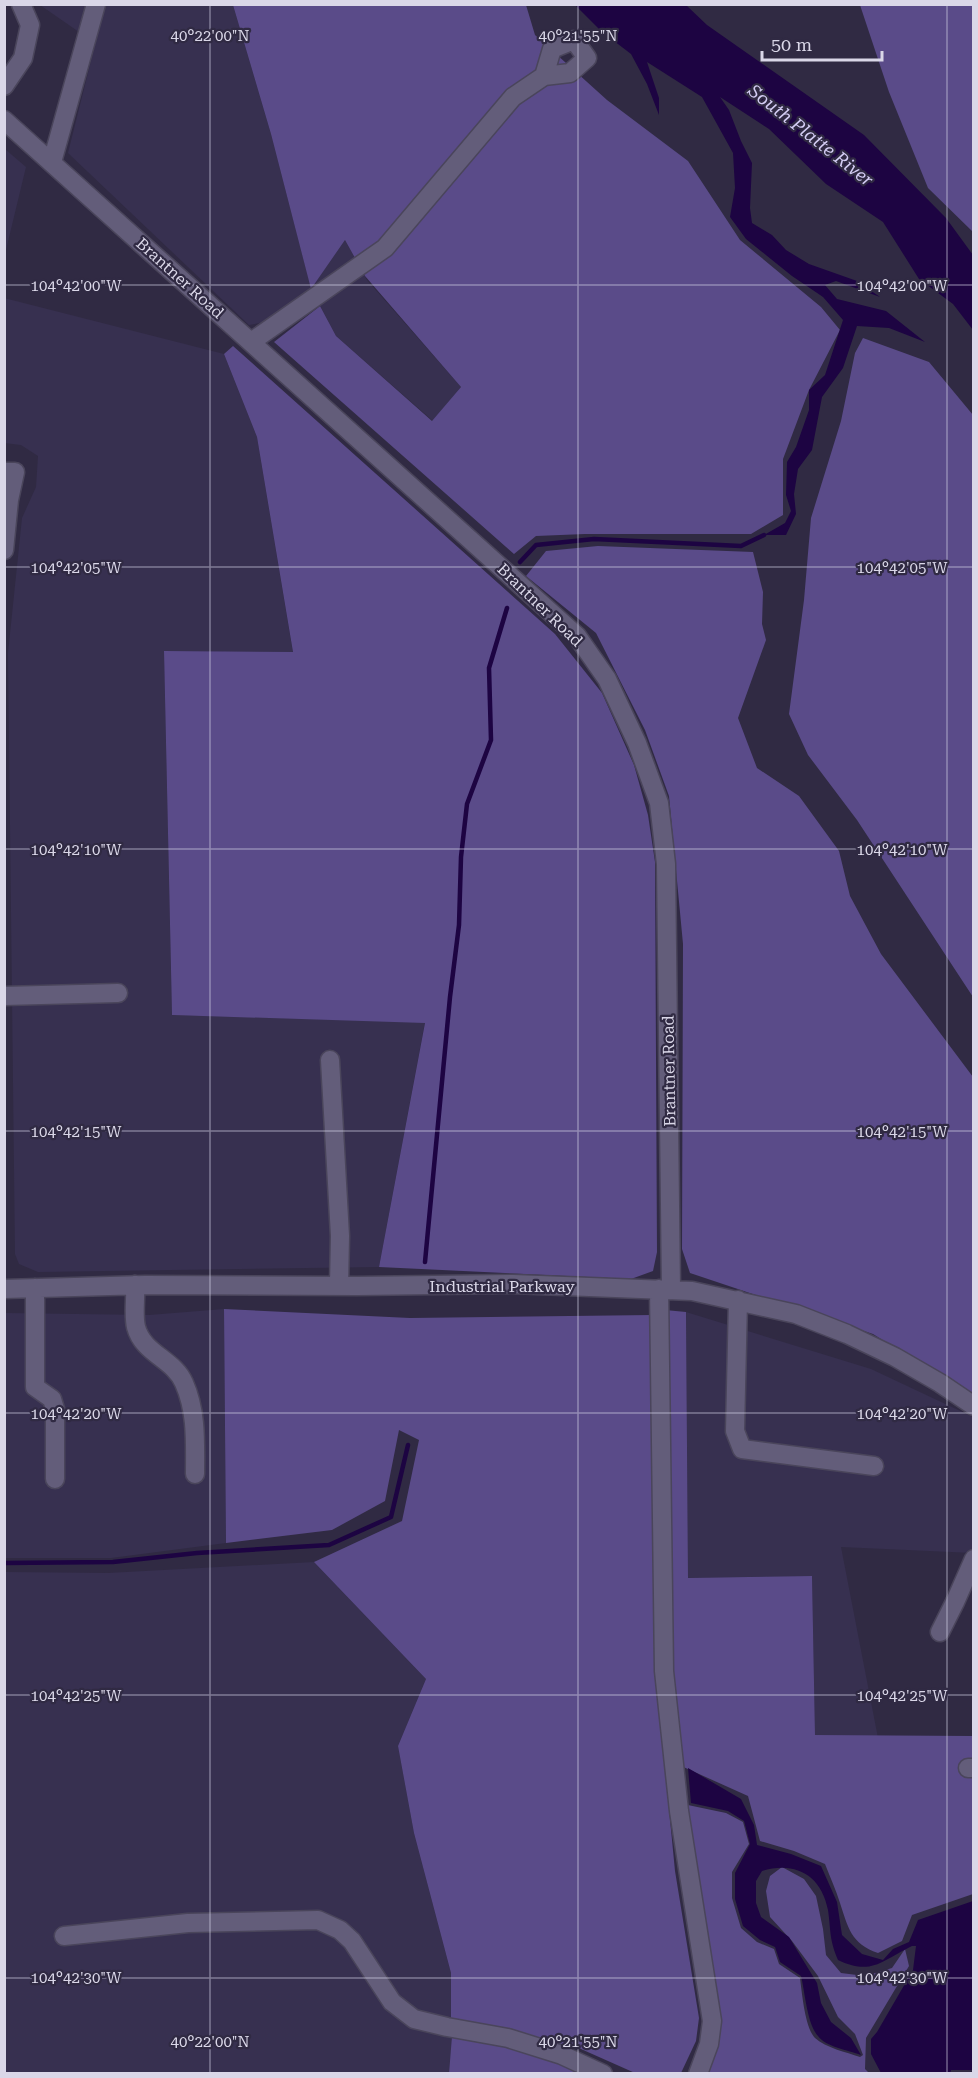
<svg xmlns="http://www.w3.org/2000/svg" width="978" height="2078" font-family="'Roboto Serif',serif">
<rect width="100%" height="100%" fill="#302a43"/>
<path fill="#373050" d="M 40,5 L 88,5 L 79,32 Z
M 105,5 L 233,5 L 271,134 L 311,288 L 345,240 L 367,280 L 461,387 L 433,421 L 336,336 L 311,289 L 265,322 L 249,325 L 68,153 Z
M 5,149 L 26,167 L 5,254 Z
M 4,298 L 224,354 L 257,437 L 293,653 L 164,651 L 172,1015 L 425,1022 L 379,1267 L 38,1272 L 19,1264 L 15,1254 L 8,653 L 22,518 L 36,487 L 38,456 L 21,445 L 5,443 Z
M 224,1309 L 226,1543 L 111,1558 L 5,1558 L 4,1313 L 149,1315 Z
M 686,1312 L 871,1369 L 973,1417 L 973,1553 L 841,1547 L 878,1738 L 815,1735 L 812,1576 L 688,1578 Z
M 314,1562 L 426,1679 L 398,1746 L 414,1833 L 451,1973 L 452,2052 L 450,2073 L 5,2074 L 5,1572 L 108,1573 Z"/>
<path fill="#5a4b89" d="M 233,5 L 526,5 L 535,35 L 607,100 L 688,161 L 740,240 L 821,307 L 840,330 L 809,390 L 783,459 L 783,515 L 751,534 L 585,534 L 536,536 L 514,554 L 274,342 L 320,306 L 336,336 L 432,421 L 461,387 L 365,276 L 345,240 L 311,289 L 271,134 Z
M 860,5 L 973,5 L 973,232 L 928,188 L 889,92 Z
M 863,338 L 929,362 L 973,415 L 973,997 L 857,820 L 808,755 L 789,714 L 804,600 L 811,518 L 841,421 L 855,353 Z
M 233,346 L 555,634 L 602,693 L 634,765 L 648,815 L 655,862 L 657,1252 L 653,1271 L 631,1279 L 379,1267 L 425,1023 L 172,1015 L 164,651 L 293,652 L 257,437 L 224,354 Z
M 598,546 L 753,552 L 763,592 L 762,624 L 766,640 L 738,718 L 757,768 L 799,796 L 839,851 L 850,896 L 881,954 L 973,1077 L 973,1397 L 873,1334 L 690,1273 L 682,1249 L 683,944 L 669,796 L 645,730 L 596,633 L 526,576 L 546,551 Z
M 224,1309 L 410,1318 L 652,1315 L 659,1706 L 675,1871 L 699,2018 L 696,2041 L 681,2073 L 635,2073 L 581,2049 L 459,2021 L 451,2021 L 451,1973 L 414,1833 L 398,1746 L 426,1679 L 314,1562 L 402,1521 L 419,1440 L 399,1430 L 385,1501 L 332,1530 L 226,1543 Z
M 665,1310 L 686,1312 L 688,1578 L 812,1576 L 815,1735 L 973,1736 L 973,1894 L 912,1915 L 902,1941 L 878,1953 C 851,1944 848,1927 840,1903 C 836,1890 830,1877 825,1864 L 794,1851 L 760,1841 L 748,1796 L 679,1765 L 670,1675 Z
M 683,1804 L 726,1813 L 743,1822 L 749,1844 L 732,1872 L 732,1898 L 741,1928 L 757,1942 L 774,1949 L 779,1964 L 800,1978 C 802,1993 805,2028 815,2038 C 826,2048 846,2052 860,2057 L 863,2055 L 855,2034 L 838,2017 L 818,1976 L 792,1941 L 770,1917 L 766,1891 L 770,1876 L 782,1867 L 804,1879 L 816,1896 L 823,1929 L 826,1955 L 841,1973 L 865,1976 L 892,1968 L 905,1949 L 909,1966 L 866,2038 L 865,2069 L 869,2073 L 702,2073 L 711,2063 L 718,2044 L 717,1998 Z
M 452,2036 L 508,2045 L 573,2068 L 574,2073 L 449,2074 Z"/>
<path fill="#1d0442" d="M 575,5 L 686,5 L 707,25 L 864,135 L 946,218 L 973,255 L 973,330 L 953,304 L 919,279 L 883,222 L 826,184 L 769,129 L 720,97 L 729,110 L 741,141 L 752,163 L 750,208 L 752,223 L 772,235 L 786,250 L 809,264 L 857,281 L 880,297 L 836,281 L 825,285 L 837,299 L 886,311 L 925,342 L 889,328 L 857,326 L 843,368 L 822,397 L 812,450 L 798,469 L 794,494 L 796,514 L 786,535 L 764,535 L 785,523 L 791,511 L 786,495 L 787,462 L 796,447 L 809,410 L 809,390 L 825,375 L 843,320 L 823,297 L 792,276 L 746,239 L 730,217 L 735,188 L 733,153 L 702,97 L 647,62 L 659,98 L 659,115 L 647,84 L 631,54 L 601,31 Z
M 688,1768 L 741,1799 L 754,1825 L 757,1845 L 791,1854 L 821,1866 L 837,1902 L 842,1935 L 862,1954 L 883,1960 L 893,1949 L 909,1942 L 918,1920 L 973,1901 L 973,2070 L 951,2070 L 950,2074 L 881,2073 L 871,2054 L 871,2039 L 877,2032 L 913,1970 L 916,1946 L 912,1946 C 881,1961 872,1976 838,1960 C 829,1939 831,1931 828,1910 C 821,1874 794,1861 762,1871 L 756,1881 L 756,1903 L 761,1917 L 789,1937 L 817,1983 L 821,2003 L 831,2022 L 851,2038 L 861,2055 C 848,2050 826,2047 818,2036 C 807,2024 805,1992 801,1976 L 780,1962 L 775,1947 L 760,1940 L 743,1926 L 735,1899 L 735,1873 L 750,1844 L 744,1821 L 728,1811 L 691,1803 Z"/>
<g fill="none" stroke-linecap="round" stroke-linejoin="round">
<path stroke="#1d0442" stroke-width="4.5" d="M 520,562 L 536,545 L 594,539 L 741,546 L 764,535
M 425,1262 L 450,997 L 459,925 L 461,857 L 467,804 L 491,740 L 489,668 L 507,608
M 4,1563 L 113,1562 L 197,1553 L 329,1545 L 391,1517 L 408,1445"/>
<defs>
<path id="minor" d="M 4,86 L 23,58 L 30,25 L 21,4
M 4,120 L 577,636 L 607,679 L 637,743 L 659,803 L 666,864 L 671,1289
M 52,162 L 96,4
M 251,342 L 385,248 L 513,97 L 544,76 L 570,73 L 587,58 L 574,40 L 552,49 L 544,76
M 4,472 L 15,472 L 9,500 L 4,550
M 4,996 L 118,993
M 330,1060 L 340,1236 L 339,1286
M 135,1285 C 136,1298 133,1315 136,1327 C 143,1354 174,1359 184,1383 C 197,1412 195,1443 195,1474
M 35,1288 L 35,1387 L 52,1399 L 55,1409 L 55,1479
M 4,1289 L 145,1285 L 357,1286 L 513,1284 L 692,1291 L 796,1314 L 847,1334 L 895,1357 L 940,1383 L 974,1406
M 659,1289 L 664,1671 L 679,1811 L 712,2021 L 709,2044 L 698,2074
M 738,1300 L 735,1431 L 742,1449 L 874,1466
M 940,1632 L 955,1602 L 974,1559
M 968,1768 L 974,1768
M 64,1936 L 188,1923 L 318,1920 L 340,1930 L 352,1941 L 392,2002 L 414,2019 L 447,2027 L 508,2038 L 562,2055 L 603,2074"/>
</defs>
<use href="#minor" stroke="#4a455b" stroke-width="21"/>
<use href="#minor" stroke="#635d7a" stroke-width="18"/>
</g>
<path fill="none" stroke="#dad7e8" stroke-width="1.5" stroke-opacity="0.45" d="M 210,4 L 210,2074M 578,4 L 578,2074M 947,4 L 947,2074M 4,285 L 974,285M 4,567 L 974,567M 4,849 L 974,849M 4,1131 L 974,1131M 4,1413 L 974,1413M 4,1695 L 974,1695M 4,1978 L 974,1978"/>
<g text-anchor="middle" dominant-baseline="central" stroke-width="4.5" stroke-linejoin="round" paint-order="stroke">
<g font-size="16" fill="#dad7e8" stroke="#302a43">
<text transform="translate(180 278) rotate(42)">Brantner Road</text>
<text transform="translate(540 605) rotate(44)">Brantner Road</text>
<text transform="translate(669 1071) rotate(-91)">Brantner Road</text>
<text x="502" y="1286">Industrial Parkway</text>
</g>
<g font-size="18" font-style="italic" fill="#d4cdf4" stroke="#302a43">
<text transform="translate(811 135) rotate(38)">South Platte River</text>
</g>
</g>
<g font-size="15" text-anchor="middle" fill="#dad7e8" stroke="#302a43" stroke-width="4.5" stroke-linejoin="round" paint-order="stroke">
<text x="210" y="41">40°22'00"N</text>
<text x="578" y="41">40°21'55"N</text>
<text x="902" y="291">104°42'00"W</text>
<text x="76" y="291">104°42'00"W</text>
<text x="902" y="573">104°42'05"W</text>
<text x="76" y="573">104°42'05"W</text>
<text x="76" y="855">104°42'10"W</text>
<text x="902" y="855">104°42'10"W</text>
<text x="902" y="1137">104°42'15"W</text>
<text x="76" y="1137">104°42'15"W</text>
<text x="902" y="1419">104°42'20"W</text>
<text x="76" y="1419">104°42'20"W</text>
<text x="902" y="1701">104°42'25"W</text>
<text x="76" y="1701">104°42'25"W</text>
<text x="902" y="1983">104°42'30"W</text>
<text x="76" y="1983">104°42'30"W</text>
<text x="210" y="2047">40°22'00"N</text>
<text x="578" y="2047">40°21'55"N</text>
</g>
<rect width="978" height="2078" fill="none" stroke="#dad7e8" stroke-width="12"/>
<path d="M762 51v9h120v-9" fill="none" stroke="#dad7e8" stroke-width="3"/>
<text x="771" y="51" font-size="18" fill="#dad7e8" stroke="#302a43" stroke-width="4.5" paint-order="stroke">50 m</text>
</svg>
